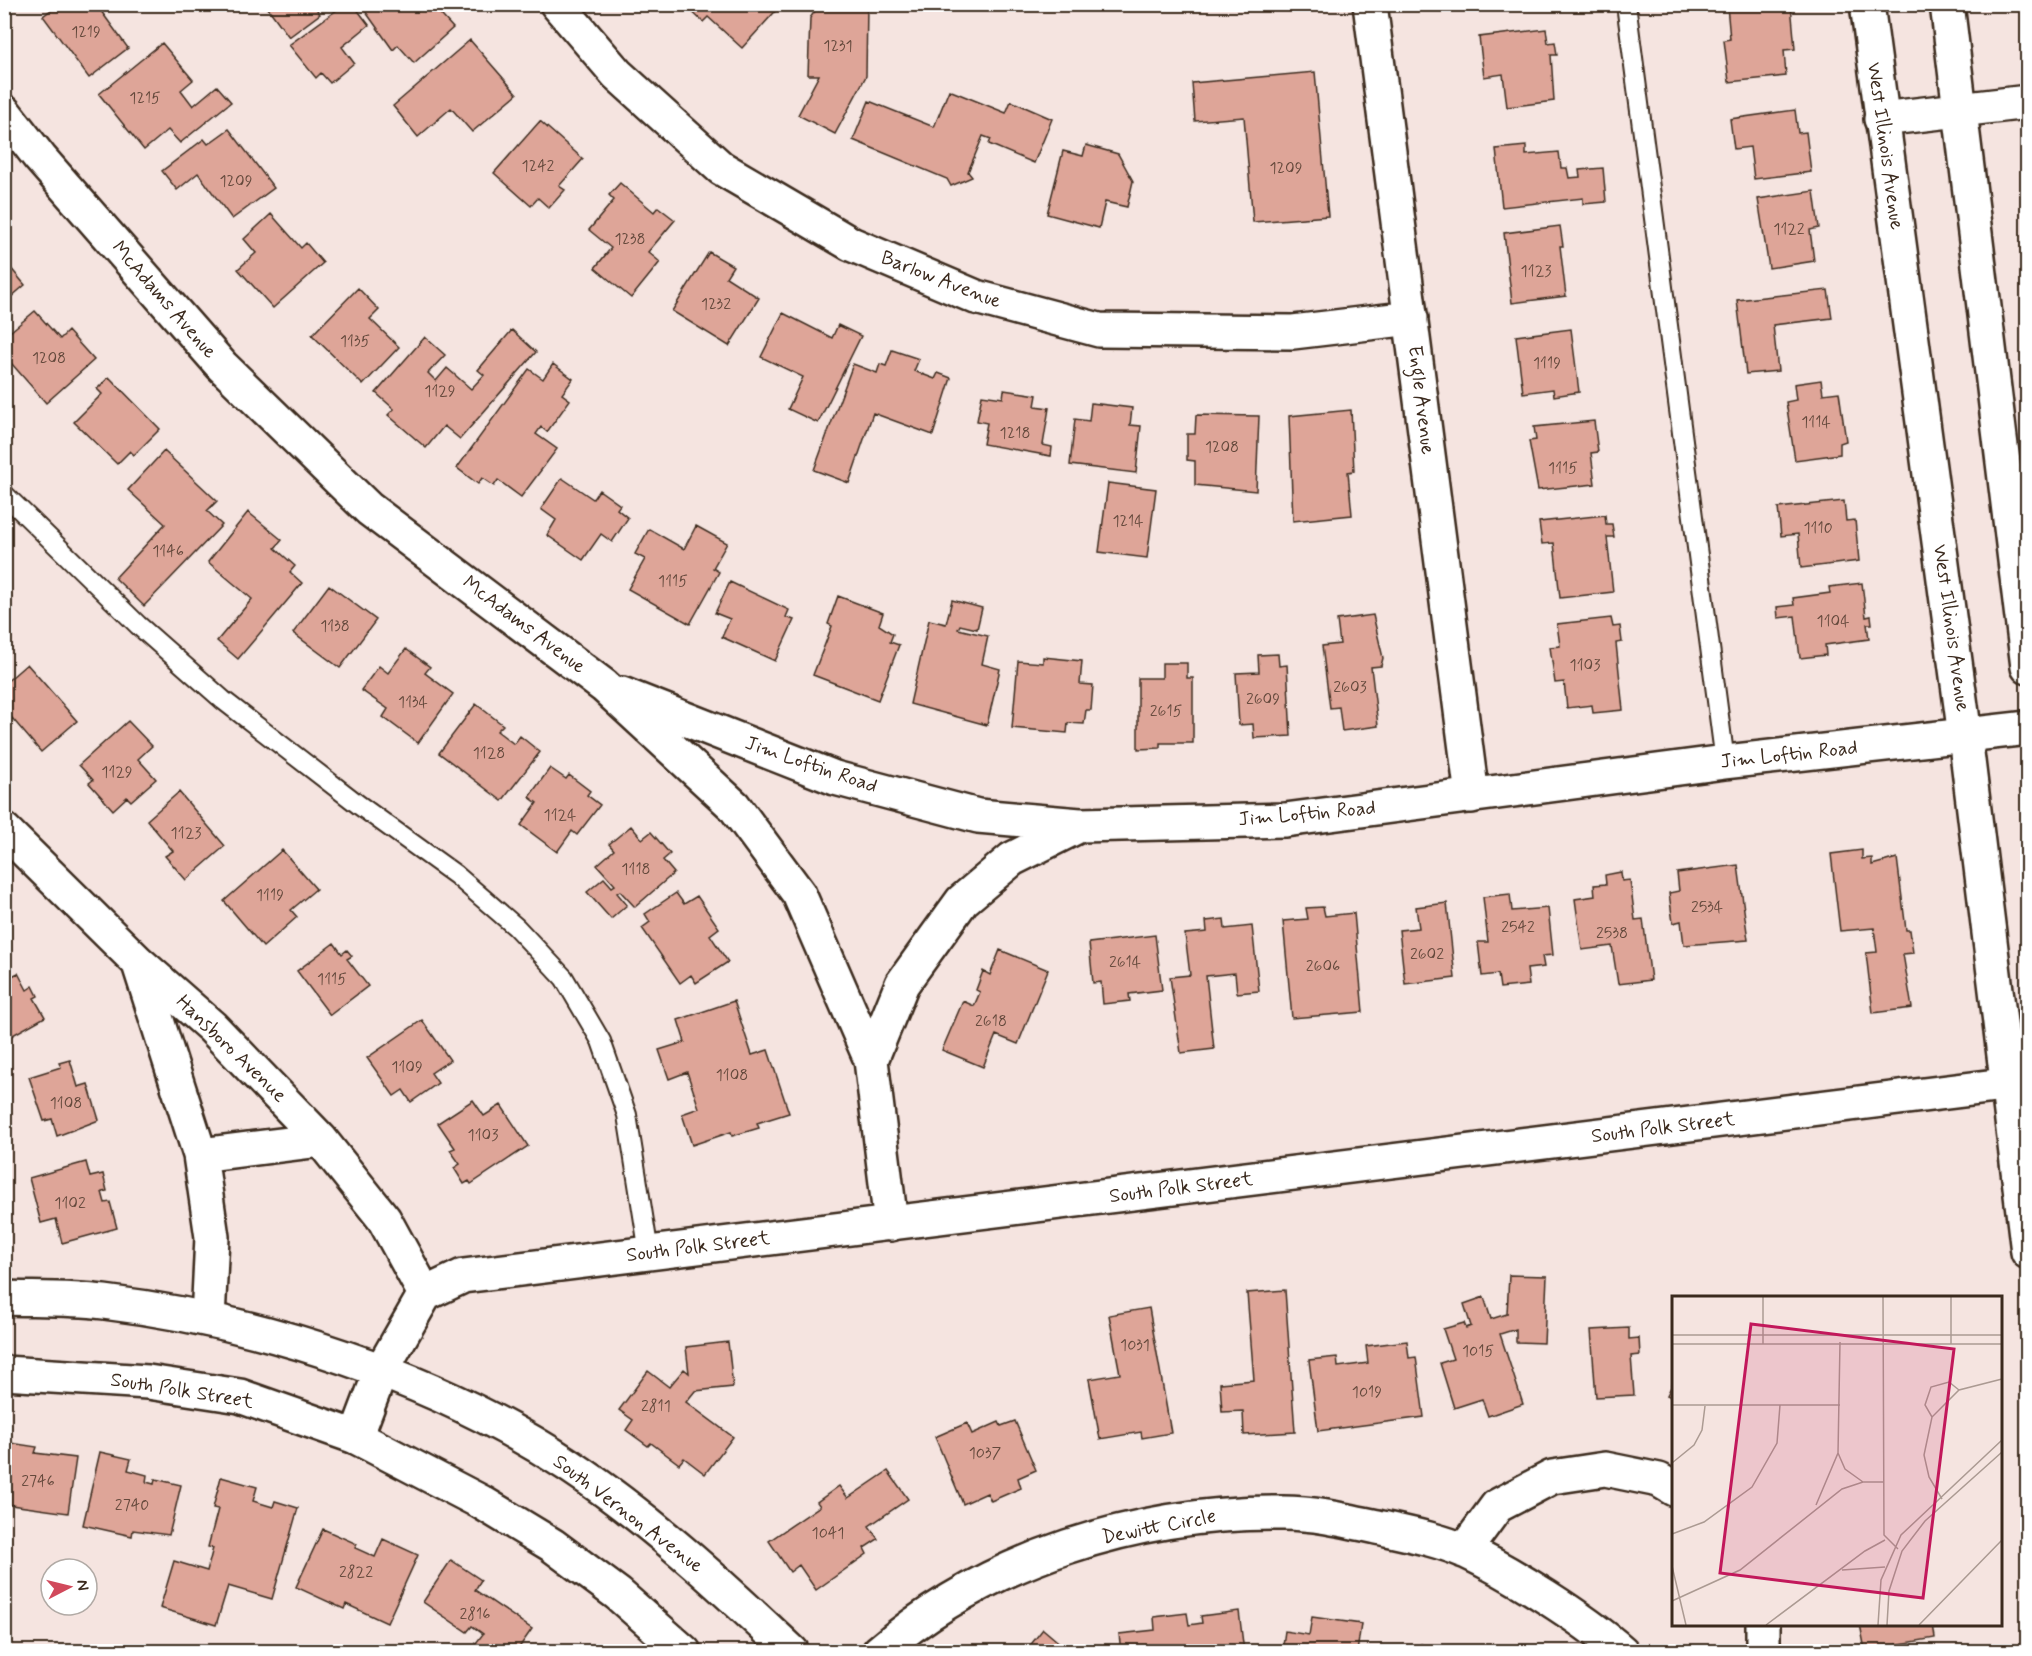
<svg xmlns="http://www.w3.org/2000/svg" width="2032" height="1656" font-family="Mynerve,sans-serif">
<rect width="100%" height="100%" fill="#f5e4e0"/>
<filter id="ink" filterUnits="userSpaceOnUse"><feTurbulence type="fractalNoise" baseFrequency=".0167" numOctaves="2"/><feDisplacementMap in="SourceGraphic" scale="12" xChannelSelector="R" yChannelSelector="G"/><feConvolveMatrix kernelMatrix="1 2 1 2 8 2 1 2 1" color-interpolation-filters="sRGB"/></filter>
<g filter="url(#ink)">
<path fill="#dea598" stroke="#3b2a1e" stroke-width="1.5" d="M 59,4 L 109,4 L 101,11 L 128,48 L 89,78 L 43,16 Z
M 265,4 L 313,4 L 320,14 L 289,37 Z
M 345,4 L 353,4 L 369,25 L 342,47 L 354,63 L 330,83 L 321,73 L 316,78 L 289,45 Z
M 367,4 L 436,4 L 433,6 L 453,28 L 414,63 L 398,45 L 393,50 L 363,8 Z
M 684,4 L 782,4 L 742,48 L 708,17 L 703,22 Z
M 820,4 L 867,4 L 866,76 L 835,134 L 798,115 L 819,75 L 808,75 L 810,18 Z
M 1497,4 L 1532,4 L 1533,6 L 1497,10 Z
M 1743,4 L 1768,4 L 1768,7 L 1791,5 L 1795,49 L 1784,50 L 1786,76 L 1729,82 L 1724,40 L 1730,39 L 1727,6 Z
M 1546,29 L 1548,43 L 1555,42 L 1557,55 L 1551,55 L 1554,101 L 1507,107 L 1503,74 L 1484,77 L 1479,37 Z
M 470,40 L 517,94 L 472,132 L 451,108 L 418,137 L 393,106 Z
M 162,43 L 193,80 L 181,90 L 193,106 L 217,86 L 231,102 L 180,143 L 168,130 L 144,150 L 99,94 Z
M 1315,72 L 1328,216 L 1253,222 L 1244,117 L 1195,121 L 1192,83 Z
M 949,90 L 1006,113 L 1011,101 L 1052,119 L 1034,163 L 989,144 L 991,139 L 983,136 L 968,172 L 972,177 L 951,186 L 947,179 L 853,140 L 869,101 L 934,127 Z
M 1795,110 L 1798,133 L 1806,132 L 1811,172 L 1754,179 L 1750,147 L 1734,149 L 1730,119 Z
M 540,121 L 583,159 L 559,186 L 565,190 L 549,208 L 538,198 L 531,206 L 494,173 Z
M 229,129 L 274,188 L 232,219 L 198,173 L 177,190 L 162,171 L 204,139 L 208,144 Z
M 1086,145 L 1118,154 L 1133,181 L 1127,207 L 1105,202 L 1099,228 L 1047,214 L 1063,151 L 1083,156 Z
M 1526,146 L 1526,155 L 1559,152 L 1561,168 L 1567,168 L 1569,178 L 1580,177 L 1579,170 L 1603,168 L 1606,202 L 1583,204 L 1583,198 L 1502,207 L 1496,149 Z
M 620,183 L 654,212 L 658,207 L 675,220 L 648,252 L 660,262 L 631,298 L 595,268 L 611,248 L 589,230 L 614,200 L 609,195 Z
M 1814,191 L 1819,228 L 1810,230 L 1814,261 L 1769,268 L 1758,199 Z
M 271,214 L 301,248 L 306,243 L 323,263 L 273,308 L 238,269 L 256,253 L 244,239 Z
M 1560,226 L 1563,246 L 1560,246 L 1566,296 L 1512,303 L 1504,233 Z
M 709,252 L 733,266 L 726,277 L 759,298 L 729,346 L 672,311 Z
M 4,260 L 25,285 L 4,303 Z
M 358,288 L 379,310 L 370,319 L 399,347 L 363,385 L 312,335 Z
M 1828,290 L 1832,318 L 1773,325 L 1778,371 L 1746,374 L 1737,300 Z
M 35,311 L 60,339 L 68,331 L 94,360 L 46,403 L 4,355 L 4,337 Z
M 783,313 L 832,338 L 838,325 L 861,336 L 818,423 L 788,409 L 803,377 L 761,357 Z
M 1571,329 L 1579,392 L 1554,396 L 1553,389 L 1523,393 L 1516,336 Z
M 512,330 L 536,352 L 460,439 L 444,426 L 426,448 L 388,415 L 394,409 L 376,393 L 425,337 L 445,355 L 428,373 L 436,381 L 447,368 L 471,389 L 484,375 L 478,370 Z
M 892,350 L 919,359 L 914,371 L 935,379 L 938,373 L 951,378 L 933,435 L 873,413 L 849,483 L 814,470 L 853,364 L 877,373 L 880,364 L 886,366 Z
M 553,364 L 573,379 L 562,394 L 570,400 L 547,432 L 541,427 L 536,434 L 557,449 L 521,497 L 498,480 L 494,486 L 482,478 L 478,484 L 457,468 L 529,369 L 543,379 Z
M 109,377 L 160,429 L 134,455 L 130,451 L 117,464 L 74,422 L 102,394 L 97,389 Z
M 1821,380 L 1823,394 L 1839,392 L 1846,441 L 1840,443 L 1840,454 L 1795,460 L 1786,402 L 1796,400 L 1794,384 Z
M 1004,390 L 1037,395 L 1035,406 L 1049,408 L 1043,445 L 1052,447 L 1051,456 L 983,444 L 987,423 L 977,421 L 982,395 L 1003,398 Z
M 1091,403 L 1132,408 L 1130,425 L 1141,426 L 1136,473 L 1070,465 L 1075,419 L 1089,421 Z
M 1351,410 L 1354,471 L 1348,472 L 1352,515 L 1293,521 L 1289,416 Z
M 1196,415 L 1259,416 L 1256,491 L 1195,485 L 1195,461 L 1187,460 L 1187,434 L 1195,434 Z
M 1594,421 L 1598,452 L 1591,453 L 1595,484 L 1538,490 L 1529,441 L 1536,440 L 1534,427 Z
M 164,451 L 217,501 L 207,511 L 222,525 L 144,606 L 115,578 L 165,524 L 128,490 Z
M 562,478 L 593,499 L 599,490 L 620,505 L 617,509 L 628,518 L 612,542 L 601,534 L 583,560 L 547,535 L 556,520 L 541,509 Z
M 1108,483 L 1156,489 L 1147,558 L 1099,552 Z
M 1844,501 L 1846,521 L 1855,520 L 1859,561 L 1801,568 L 1798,534 L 1781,536 L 1778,508 Z
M 248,512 L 282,540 L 275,548 L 295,566 L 290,572 L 302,583 L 238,659 L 217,641 L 252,599 L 208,562 Z
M 1605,515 L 1606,524 L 1612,524 L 1614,537 L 1607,537 L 1613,592 L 1560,598 L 1554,543 L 1542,544 L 1539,522 Z
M 696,526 L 727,543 L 713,568 L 719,572 L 690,624 L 628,589 L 645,559 L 635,554 L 649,529 L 684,549 Z
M 730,582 L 789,610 L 786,617 L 794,620 L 775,661 L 722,637 L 730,619 L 715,613 Z
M 1862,583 L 1866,617 L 1871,616 L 1872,624 L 1867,624 L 1869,639 L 1825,645 L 1826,655 L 1800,658 L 1795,616 L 1778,618 L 1777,607 L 1794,605 L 1793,598 L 1830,593 L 1829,587 Z
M 329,585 L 376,620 L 340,668 L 293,633 Z
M 838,596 L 883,613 L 879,625 L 893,634 L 890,642 L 899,645 L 878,700 L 813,675 L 832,626 L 828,624 Z
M 952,600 L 982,608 L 977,629 L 960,625 L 958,629 L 988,636 L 982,664 L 1000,669 L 987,725 L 910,704 L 929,620 L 946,624 Z
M 1373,615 L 1383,658 L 1381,666 L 1371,667 L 1378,726 L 1342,731 L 1339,707 L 1330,708 L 1322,646 L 1340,644 L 1337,620 Z
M 1611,618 L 1613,627 L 1620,626 L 1622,642 L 1616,643 L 1623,710 L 1593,713 L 1592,705 L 1567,708 L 1564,682 L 1555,683 L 1550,647 L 1560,646 L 1557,624 Z
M 406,649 L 430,667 L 425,673 L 453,694 L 418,743 L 383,717 L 388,709 L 361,690 L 379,666 L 388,673 Z
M 1278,654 L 1279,666 L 1287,665 L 1291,736 L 1254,738 L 1253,724 L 1239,725 L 1236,673 L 1259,672 L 1258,655 Z
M 1043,657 L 1082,661 L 1080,684 L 1093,685 L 1091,710 L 1086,710 L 1084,724 L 1068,723 L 1067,733 L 1012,728 L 1018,661 L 1043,663 Z
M 1162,663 L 1187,663 L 1187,678 L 1193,678 L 1193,743 L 1160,743 L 1160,748 L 1138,749 L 1138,678 L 1162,678 Z
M 27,664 L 77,721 L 41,752 L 12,718 L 6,723 L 4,721 L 4,684 Z
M 476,704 L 503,725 L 497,731 L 514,744 L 520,736 L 540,752 L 502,801 L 439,753 Z
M 128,721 L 152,746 L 138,759 L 156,779 L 131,801 L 127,797 L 113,810 L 89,783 L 93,780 L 79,765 Z
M 550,768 L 566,779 L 569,775 L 590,791 L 587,795 L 600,805 L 577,835 L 572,831 L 557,852 L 521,825 L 537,803 L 529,797 Z
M 179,792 L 225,846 L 186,880 L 165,856 L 173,851 L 147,820 Z
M 631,826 L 642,839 L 651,832 L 670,854 L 663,860 L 674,873 L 635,907 L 620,891 L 617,893 L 627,905 L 611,919 L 587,892 L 604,878 L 612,887 L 615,885 L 597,865 L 614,850 L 609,844 Z
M 282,850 L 316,889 L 291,910 L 297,917 L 263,947 L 224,901 Z
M 1862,850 L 1862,859 L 1872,858 L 1872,865 L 1897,858 L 1906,930 L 1910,930 L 1913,953 L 1903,954 L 1912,1008 L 1873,1013 L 1866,953 L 1877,952 L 1874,928 L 1840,931 L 1831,854 Z
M 1738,865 L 1748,940 L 1684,945 L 1681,921 L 1673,923 L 1669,893 L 1679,891 L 1677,873 Z
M 1621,872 L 1622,881 L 1630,880 L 1635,920 L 1643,919 L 1651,980 L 1618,984 L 1612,946 L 1582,950 L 1575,899 L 1595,896 L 1594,885 L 1606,884 L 1605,875 Z
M 676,893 L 684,904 L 697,896 L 719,928 L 710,935 L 728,962 L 696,983 L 691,975 L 680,983 L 642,928 L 650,922 L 645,914 Z
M 1510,894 L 1512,911 L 1548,908 L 1553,955 L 1542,956 L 1544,967 L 1527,969 L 1529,985 L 1500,988 L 1498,974 L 1482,976 L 1478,942 L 1488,942 L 1483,897 Z
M 1447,903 L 1455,978 L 1405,984 L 1399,930 L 1419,928 L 1416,907 Z
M 1323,907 L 1325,916 L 1354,913 L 1363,1012 L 1292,1018 L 1283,921 L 1308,919 L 1306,908 Z
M 1224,919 L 1225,929 L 1252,926 L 1259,991 L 1237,993 L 1235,973 L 1206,976 L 1214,1049 L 1181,1053 L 1170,977 L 1190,975 L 1185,934 L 1207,932 L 1206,921 Z
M 1155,935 L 1162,990 L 1129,994 L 1130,1001 L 1103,1004 L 1101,982 L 1093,983 L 1089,943 Z
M 334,943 L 342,954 L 347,950 L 352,956 L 347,959 L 368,986 L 330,1015 L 297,971 Z
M 1000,950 L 1048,970 L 1018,1044 L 996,1035 L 983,1067 L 942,1050 L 963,1001 L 974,1006 L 980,992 L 976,990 L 983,971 L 990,975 Z
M 18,973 L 27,990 L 33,986 L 38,996 L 34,998 L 45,1017 L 4,1040 L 4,980 Z
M 734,1001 L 752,1055 L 768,1050 L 789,1113 L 757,1123 L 759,1128 L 732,1136 L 731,1132 L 692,1145 L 682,1114 L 699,1108 L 687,1072 L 669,1079 L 659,1050 L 685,1042 L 678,1020 Z
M 422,1020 L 450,1060 L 431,1073 L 438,1083 L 411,1102 L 403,1090 L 394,1096 L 367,1058 Z
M 70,1060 L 78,1087 L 88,1084 L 99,1120 L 57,1136 L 52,1119 L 44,1121 L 29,1077 L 61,1067 L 59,1063 Z
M 473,1100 L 484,1116 L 501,1105 L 528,1146 L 471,1184 L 469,1181 L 464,1184 L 454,1168 L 460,1164 L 450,1150 L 455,1148 L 438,1123 Z
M 86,1162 L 90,1177 L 103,1174 L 107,1191 L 102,1192 L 105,1203 L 110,1202 L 117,1228 L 62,1243 L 56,1219 L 41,1223 L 29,1178 Z
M 1509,1275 L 1547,1276 L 1544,1343 L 1516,1342 L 1516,1329 L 1500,1334 L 1523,1404 L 1488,1416 L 1482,1399 L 1454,1408 L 1440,1363 L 1453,1359 L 1443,1329 L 1464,1323 L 1466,1328 L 1471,1326 L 1464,1304 L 1484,1297 L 1491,1319 L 1507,1314 Z
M 1285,1290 L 1295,1432 L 1244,1435 L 1243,1411 L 1222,1412 L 1220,1383 L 1254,1380 L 1247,1293 Z
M 1149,1308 L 1171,1433 L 1142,1438 L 1141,1432 L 1100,1439 L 1089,1379 L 1120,1374 L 1109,1315 Z
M 1629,1328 L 1629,1339 L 1639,1338 L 1640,1355 L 1631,1356 L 1634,1395 L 1596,1397 L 1591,1330 Z
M 1407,1341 L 1409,1358 L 1416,1357 L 1424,1417 L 1318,1431 L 1309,1360 L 1337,1357 L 1338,1367 L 1368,1363 L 1366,1346 Z
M 728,1342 L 733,1387 L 695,1391 L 686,1402 L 733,1437 L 705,1474 L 684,1458 L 679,1464 L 651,1443 L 648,1446 L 626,1430 L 633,1420 L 619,1410 L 648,1371 L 669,1387 L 684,1369 L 689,1373 L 686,1347 Z
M 1674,1381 L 1674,1398 L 1667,1395 Z
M 1015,1421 L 1036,1470 L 1018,1478 L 1021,1488 L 991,1501 L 987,1493 L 963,1504 L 935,1437 L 967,1423 L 972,1434 L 999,1422 L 1001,1426 Z
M 4,1442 L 37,1447 L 35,1453 L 76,1458 L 68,1513 L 4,1504 Z
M 100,1452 L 131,1459 L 128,1470 L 147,1475 L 146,1482 L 154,1484 L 155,1479 L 181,1485 L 169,1535 L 133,1530 L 132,1536 L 83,1525 Z
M 888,1471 L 908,1499 L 869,1526 L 878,1539 L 864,1548 L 867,1554 L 816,1590 L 799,1565 L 790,1572 L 769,1541 L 820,1506 L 817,1502 L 839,1486 L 848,1498 Z
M 221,1477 L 257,1487 L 253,1501 L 273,1507 L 275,1501 L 298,1508 L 272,1599 L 228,1586 L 216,1625 L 160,1608 L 174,1561 L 207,1571 L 213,1548 L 208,1547 L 218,1509 L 213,1508 Z
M 323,1529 L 357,1544 L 355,1548 L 375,1557 L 383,1539 L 418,1555 L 387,1623 L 346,1604 L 344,1609 L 296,1587 Z
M 451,1560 L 481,1580 L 475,1590 L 532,1629 L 516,1652 L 488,1652 L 476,1643 L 483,1634 L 472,1626 L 467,1632 L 423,1602 Z
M 1239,1611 L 1244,1652 L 1121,1652 L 1119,1634 L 1155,1630 L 1154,1617 L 1187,1613 L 1189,1625 L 1202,1623 L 1201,1616 Z
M 1312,1617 L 1361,1624 L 1357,1652 L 1282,1652 L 1285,1631 L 1309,1635 Z
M 1860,1624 L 1933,1624 L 1935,1638 L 1865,1650 Z
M 1043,1629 L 1070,1652 L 1025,1652 Z
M 1421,1644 L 1438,1652 L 1417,1652 Z"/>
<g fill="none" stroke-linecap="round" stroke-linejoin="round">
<defs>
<path id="service" d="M 1626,4 L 1725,762
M 4,494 L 138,625 L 223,700 L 359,805 L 456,875 L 516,927 L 564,978 L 601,1041 L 627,1115 L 649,1253"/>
<path id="minor" d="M 557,4 L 617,74 L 721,168 L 851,244 L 976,297 L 1099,330 L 1293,332 L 1411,318
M 1370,4 L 1472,796
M 4,112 L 40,158 L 222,366 L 369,509 L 604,686 L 734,806 L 799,894 L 871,1060 L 891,1224
M 1881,119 L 2028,102
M 622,694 L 835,778 L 978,816 L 1080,825 L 1285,820 L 1725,762 L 2028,728
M 4,830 L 138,962 L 212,1027 L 321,1140 L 384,1219 L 425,1294
M 139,964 L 200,1155 L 212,1237 L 208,1319
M 871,1060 L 902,984 L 962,901 L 1012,859 L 1080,825
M 200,1155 L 321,1140
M 1464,1551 L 1497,1506 L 1552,1477 L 1605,1469 L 1659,1480 L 1674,1489
M 1763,1624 L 1763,1652
M 879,1652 C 988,1558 1139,1511 1283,1513 C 1316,1513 1349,1521 1382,1528 C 1409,1534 1439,1540 1465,1551 C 1512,1573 1583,1618 1622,1652"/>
<path id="tertiary" d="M 356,1437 L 381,1371 L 425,1294 L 463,1276 L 2028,1082"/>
<path id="secondary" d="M 1867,4 L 1965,736 L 2028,1252
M 1947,4 L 2028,667
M 4,1298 C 37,1299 71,1298 104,1302 C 262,1321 437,1378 570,1466 C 650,1519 722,1586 792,1652
M 4,1373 L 148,1382 L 240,1396 L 356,1437 L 481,1502 L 552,1545 L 618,1594 L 684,1652"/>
</defs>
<use href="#service" stroke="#3b2a1e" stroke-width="22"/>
<use href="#minor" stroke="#3b2a1e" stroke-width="38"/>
<use href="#tertiary" stroke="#3b2a1e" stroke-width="38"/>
<use href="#secondary" stroke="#3b2a1e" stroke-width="38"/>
<use href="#service" stroke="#fff" stroke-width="18"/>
<use href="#minor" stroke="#fff" stroke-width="33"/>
<use href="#tertiary" stroke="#fff" stroke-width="33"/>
<use href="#secondary" stroke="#fff" stroke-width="33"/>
</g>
</g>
<g text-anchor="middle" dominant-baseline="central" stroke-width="4.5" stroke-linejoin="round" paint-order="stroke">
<g font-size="16" fill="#64493c">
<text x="86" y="32">1219</text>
<text x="838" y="46">1231</text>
<text x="145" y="98">1215</text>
<text x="538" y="166">1242</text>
<text x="1286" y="168">1209</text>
<text x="236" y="181">1209</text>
<text x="1789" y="229">1122</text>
<text x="630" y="239">1238</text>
<text x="1536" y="271">1123</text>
<text x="716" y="304">1232</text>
<text x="355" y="341">1135</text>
<text x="49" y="358">1208</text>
<text x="1547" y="363">1119</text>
<text x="440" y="391">1129</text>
<text x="1816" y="422">1114</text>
<text x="1015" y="433">1218</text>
<text x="1222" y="447">1208</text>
<text x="1563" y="468">1115</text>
<text x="1128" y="521">1214</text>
<text x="1818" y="528">1110</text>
<text x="168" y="551">1146</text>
<text x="673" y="581">1115</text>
<text x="1833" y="621">1104</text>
<text x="335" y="626">1138</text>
<text x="1585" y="665">1103</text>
<text x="1350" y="687">2603</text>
<text x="1263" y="699">2609</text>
<text x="413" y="702">1134</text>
<text x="1166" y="711">2615</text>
<text x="489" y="753">1128</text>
<text x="117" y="772">1129</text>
<text x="560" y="815">1124</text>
<text x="186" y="833">1123</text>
<text x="636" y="869">1118</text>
<text x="270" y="895">1119</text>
<text x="1707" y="907">2534</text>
<text x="1518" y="927">2542</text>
<text x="1612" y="933">2538</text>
<text x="1427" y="954">2602</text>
<text x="1125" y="962">2614</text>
<text x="1323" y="966">2606</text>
<text x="332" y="979">1115</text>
<text x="991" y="1021">2618</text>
<text x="407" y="1067">1109</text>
<text x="732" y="1075">1108</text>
<text x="66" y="1103">1108</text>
<text x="483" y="1135">1103</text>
<text x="70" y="1203">1102</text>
<text x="1135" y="1345">1031</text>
<text x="1478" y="1351">1015</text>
<text x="1367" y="1392">1019</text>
<text x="656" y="1406">2811</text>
<text x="985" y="1453">1037</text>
<text x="38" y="1481">2746</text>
<text x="132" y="1505">2740</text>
<text x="828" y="1533">1041</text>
<text x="356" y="1572">2822</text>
<text x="475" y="1614">2816</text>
</g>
<g font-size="20" fill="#3b2a1e" stroke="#fff">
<text transform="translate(1885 146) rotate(82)">West Illinois Avenue</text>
<text transform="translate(941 280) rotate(21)">Barlow Avenue</text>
<text transform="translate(164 300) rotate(49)">McAdams Avenue</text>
<text transform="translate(1421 400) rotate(83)">Engle Avenue</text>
<text transform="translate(524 625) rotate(37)">McAdams Avenue</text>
<text transform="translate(1951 628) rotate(82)">West Illinois Avenue</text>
<text transform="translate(1789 755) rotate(-6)">Jim Loftin Road</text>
<text transform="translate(811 765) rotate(19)">Jim Loftin Road</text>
<text transform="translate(1307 814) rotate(-5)">Jim Loftin Road</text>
<text transform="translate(231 1049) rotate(44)">Hansboro Avenue</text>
<text transform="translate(1663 1128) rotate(-7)">South Polk Street</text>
<text transform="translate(1181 1188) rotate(-7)">South Polk Street</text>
<text transform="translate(698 1247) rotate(-7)">South Polk Street</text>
<text transform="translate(182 1391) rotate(9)">South Polk Street</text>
<text transform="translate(628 1514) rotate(37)">South Vernon Avenue</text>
<text transform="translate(1159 1527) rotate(-11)">Dewitt Circle</text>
</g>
</g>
<g transform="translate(1672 1296)">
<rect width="330" height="330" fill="#f5e4e0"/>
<path fill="none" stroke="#ab9a92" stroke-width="1.5" d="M 211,1 L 212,239 L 226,253M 279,1 L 279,48M 0,39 L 330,39M 0,48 L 330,48M 91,48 L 91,1M 0,109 L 168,109M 260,121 L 253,109 L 259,91 L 277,86 L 287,94M 166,157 L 173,173 L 191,186M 0,167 L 22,149 L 30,134 L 33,110M 270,203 L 257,181 L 252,159 L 260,121 L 287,94 L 330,83M 144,209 L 166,157 L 168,46M 0,238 L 32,226 L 80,191 L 105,147 L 108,109M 0,270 L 14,329M 170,274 L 213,271M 0,305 L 68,274 L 170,193 L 191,186 L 212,186M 94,329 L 193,255 L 213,244M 206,329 L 209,284 L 229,239 L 330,144M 215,329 L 217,295 L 230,255 L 253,225 L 330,156M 247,329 L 330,244"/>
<path fill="#c2185b" fill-opacity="0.15" stroke="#c2185b" stroke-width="3" d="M 79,28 L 282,53 L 251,302 L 48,277 Z"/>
<rect width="330" height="330" fill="none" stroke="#3b2a1e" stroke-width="3"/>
</g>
<rect width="2032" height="1656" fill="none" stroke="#fff" stroke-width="24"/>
<rect x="12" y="12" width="2008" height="1632" fill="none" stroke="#3b2a1e" stroke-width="2" filter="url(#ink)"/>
<g transform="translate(69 1587) rotate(83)"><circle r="28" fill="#ffffff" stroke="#b1aaa5" stroke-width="1.5"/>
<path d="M0-4.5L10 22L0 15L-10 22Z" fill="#d1495b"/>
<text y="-9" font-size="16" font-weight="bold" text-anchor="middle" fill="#3b2a1e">N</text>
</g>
</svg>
